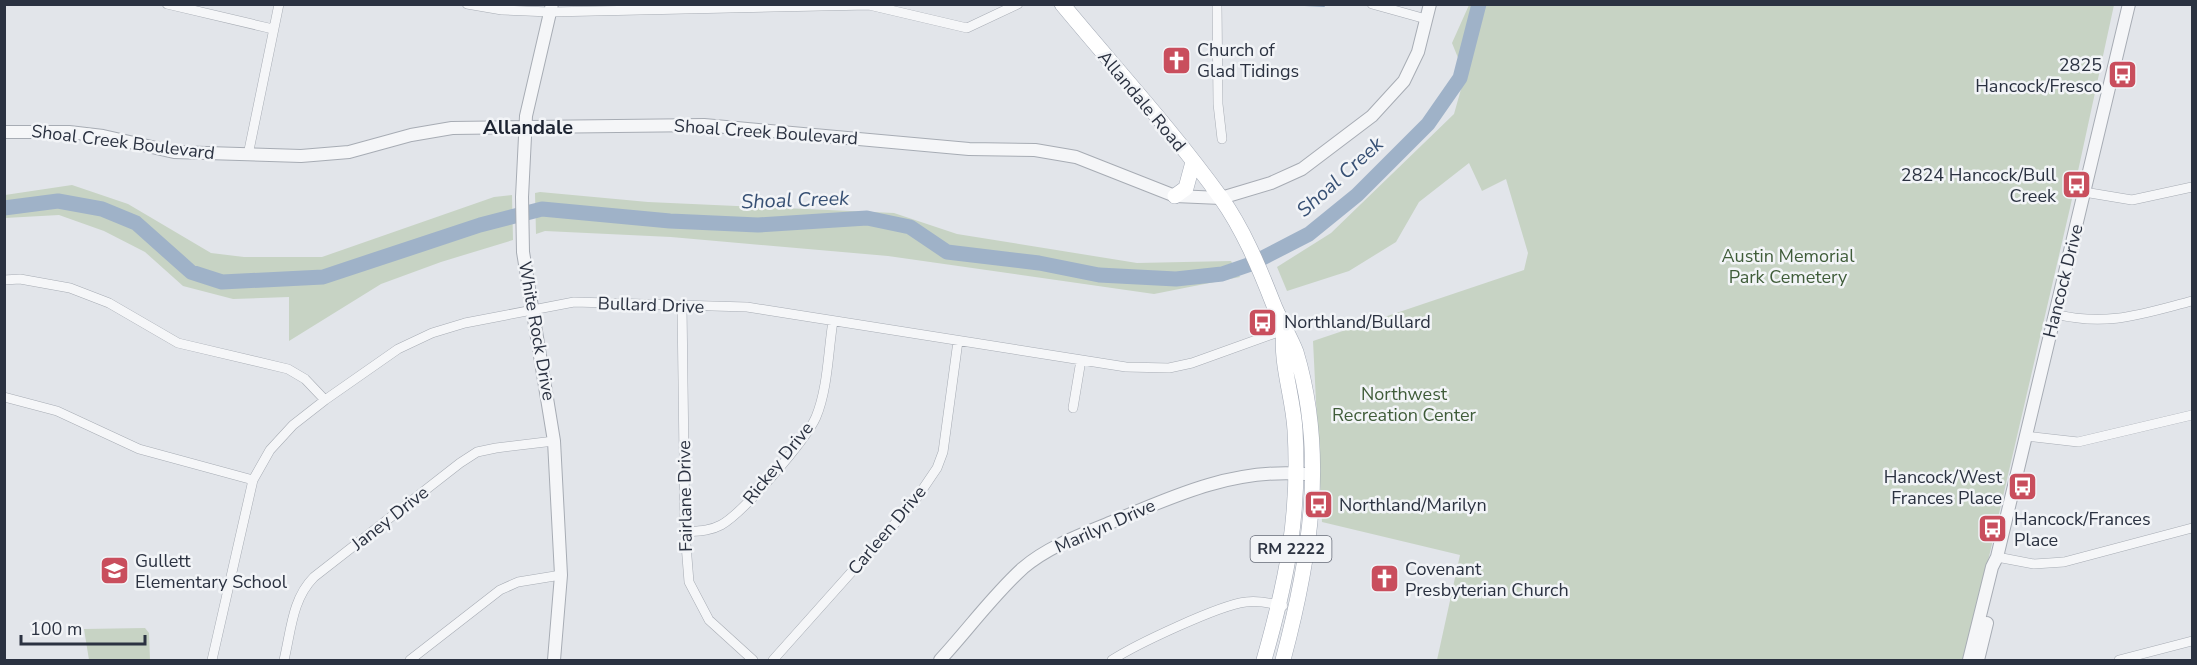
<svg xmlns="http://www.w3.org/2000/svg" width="2197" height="665" font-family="'Nunito Sans',sans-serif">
<rect width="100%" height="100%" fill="#e2e5ea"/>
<path fill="#c7d3c4" d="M 1469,5 L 2114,5 L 2070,208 L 1965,660 L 1437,660 L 1460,555 L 1322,522 L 1313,341 L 1524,270 L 1528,253 L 1506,179 L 1482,191 L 1469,163 L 1419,202 L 1396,242 L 1349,271 L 1287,291 L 1277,267 L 1331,233 L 1454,114 L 1465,75 L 1452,43 Z
M 72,185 L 128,204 L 211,253 L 244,257 L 322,257 L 494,197 L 512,195 L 513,240 L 441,262 L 381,284 L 289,341 L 289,297 L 233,299 L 183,286 L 145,252 L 104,231 L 59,215 L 5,218 L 5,195 Z
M 540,192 L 648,202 L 894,213 L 957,234 L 1137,263 L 1231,261 L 1240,277 L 1154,294 L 888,256 L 671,237 L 545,231 L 536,234 L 535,193 Z
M 145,628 L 149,633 L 150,660 L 89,660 L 84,629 Z"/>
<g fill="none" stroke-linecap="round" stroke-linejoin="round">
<path stroke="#9fb2c8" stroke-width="2" d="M 1229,4 L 1247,4
M 1285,4 L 1324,6"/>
<path stroke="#9fb2c8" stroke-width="15" d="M 4,208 L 58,201 L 102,209 L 136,223 L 191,272 L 222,282 L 323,277 L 480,225 L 542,209 L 670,221 L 758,225 L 867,218 L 910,227 L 947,252 L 1039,263 L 1099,275 L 1176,279 L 1222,274 L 1251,264 L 1309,234 L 1357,195 L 1428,124 L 1460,78 L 1479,4"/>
<defs>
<path id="minor" d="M 167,4 L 273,29
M 467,4 L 502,10 L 550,12 L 869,5 L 967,28 L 1018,4
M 1217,4 L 1218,104 L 1222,139
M 1372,4 L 1426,19
M 248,155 L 279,4
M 2084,192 L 2132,200 L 2192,187
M 4,280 L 20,279 L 70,288 L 109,303 L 178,343 L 288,369 L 305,379 L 325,400
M 682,306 L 685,532 L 689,582 L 709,620 L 753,660
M 2055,314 C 2107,327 2142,314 2192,301
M 4,397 L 57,411 L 139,449 L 253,480
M 1073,408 L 1081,360
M 2025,436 L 2078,442 L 2192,415
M 685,532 C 698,531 710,531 721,525 C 743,513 806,440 816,417 C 828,388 828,352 833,321
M 1997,557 L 2034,564 L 2064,562 L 2192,528
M 212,660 L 253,480 L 270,450 L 293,425 L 325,400 L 398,349 L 432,333 L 465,323 L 574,302 L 747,307 L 1126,367 L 1169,368 L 1192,363 L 1284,330
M 284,660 C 291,631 292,599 314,577 L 460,463 L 477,452 L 496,448 L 554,441
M 410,660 L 500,590 L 518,582 L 561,575
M 773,660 L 914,502 L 937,468 L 943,452 L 958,341
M 1112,660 C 1135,645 1219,605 1246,602 C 1258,600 1271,603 1283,606
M 2119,660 L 2192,641"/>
<path id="tertiary" d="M 552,4 L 526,116 L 522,197 L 523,252 L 554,441 L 561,575 L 554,660
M 4,132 L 69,132 L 103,136 L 174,152 L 301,156 L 349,152 L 411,135 L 452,128 L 704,125 L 969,149 L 1035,150 L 1076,157 L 1175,196 L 1221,198 L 1271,183 L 1302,169 L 1372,116 L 1404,81 L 1418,52 L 1430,4
M 940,660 C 967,631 993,595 1023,568 C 1049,546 1081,535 1112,522 C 1175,495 1235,468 1305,474
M 1969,660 L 1992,567 L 1997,557 L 2129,4
M 1978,660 L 1987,623"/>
<path id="primary" d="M 1062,4 C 1115,68 1172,130 1221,198 C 1243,229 1259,267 1273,303 C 1279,319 1291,338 1296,352 C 1327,455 1310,559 1283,660
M 1175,196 L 1186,188 L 1193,162
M 1264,660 C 1287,579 1300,515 1295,430 C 1293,396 1280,363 1284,330"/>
</defs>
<use href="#minor" stroke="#a7acb4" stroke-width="10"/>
<use href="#tertiary" stroke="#a7acb4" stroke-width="14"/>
<use href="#primary" stroke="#a2a9b5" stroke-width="16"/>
<use href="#minor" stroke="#f5f6f8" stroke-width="9"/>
<use href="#tertiary" stroke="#f5f6f8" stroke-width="12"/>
<use href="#primary" stroke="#fff" stroke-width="15"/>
</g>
<defs>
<symbol id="church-square" viewBox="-11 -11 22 22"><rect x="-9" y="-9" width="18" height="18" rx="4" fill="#c94e5d" stroke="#f2f4f7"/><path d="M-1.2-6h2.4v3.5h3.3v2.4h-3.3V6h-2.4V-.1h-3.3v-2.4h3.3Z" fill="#fff"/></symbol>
<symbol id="bus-square" viewBox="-11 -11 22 22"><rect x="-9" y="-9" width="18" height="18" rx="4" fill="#c94e5d" stroke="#f2f4f7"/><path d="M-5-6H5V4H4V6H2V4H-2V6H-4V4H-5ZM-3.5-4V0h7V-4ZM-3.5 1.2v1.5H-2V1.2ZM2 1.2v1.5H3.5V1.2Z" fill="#fff"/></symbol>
<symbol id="school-square" viewBox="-11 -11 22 22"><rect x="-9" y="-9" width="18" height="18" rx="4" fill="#c94e5d" stroke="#f2f4f7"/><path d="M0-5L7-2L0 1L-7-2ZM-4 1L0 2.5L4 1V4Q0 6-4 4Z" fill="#fff"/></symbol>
</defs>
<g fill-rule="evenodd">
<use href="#church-square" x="1160" y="44" width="33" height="33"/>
<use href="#bus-square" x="2106" y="58" width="33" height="33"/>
<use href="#bus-square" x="2060" y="168" width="33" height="33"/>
<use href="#bus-square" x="1246" y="306" width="33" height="33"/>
<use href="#bus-square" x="2006" y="470" width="33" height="33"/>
<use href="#bus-square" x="1302" y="488" width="33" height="33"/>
<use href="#bus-square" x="1976" y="512" width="33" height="33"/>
<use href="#school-square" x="98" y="554" width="33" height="33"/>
<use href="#church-square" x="1368" y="562" width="33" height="33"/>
</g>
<g text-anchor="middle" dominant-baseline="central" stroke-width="5" stroke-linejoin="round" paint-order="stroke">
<rect fill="#f2f4f7" stroke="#676c78" stroke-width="1.5" x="1250.5" y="536" width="81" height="26" rx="4.5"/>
<g font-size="16" font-weight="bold" fill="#2b3241">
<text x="1291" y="549">RM 2222</text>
</g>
<g font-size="18" fill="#2b3241" stroke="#f2f4f7" text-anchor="start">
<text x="1197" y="50">Church of<tspan x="1197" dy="21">Glad Tidings</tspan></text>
<text x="2102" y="65" text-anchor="end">2825<tspan x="2102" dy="21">Hancock/Fresco</tspan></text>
<text x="2056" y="175" text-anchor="end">2824 Hancock/Bull<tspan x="2056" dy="21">Creek</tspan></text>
<text x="1284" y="322">Northland/Bullard</text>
<text x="2002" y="477" text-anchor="end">Hancock/West<tspan x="2002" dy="21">Frances Place</tspan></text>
<text x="1339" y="505">Northland/Marilyn</text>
<text x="2014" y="519">Hancock/Frances<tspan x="2014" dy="21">Place</tspan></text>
<text x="135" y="561">Gullett<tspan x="135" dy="21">Elementary School</tspan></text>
<text x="1405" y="569">Covenant<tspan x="1405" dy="21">Presbyterian Church</tspan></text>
</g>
<g font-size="18" fill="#2b3241" stroke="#f2f4f7">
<text transform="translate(1142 101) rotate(50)">Allandale Road</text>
<text transform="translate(766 132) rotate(4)">Shoal Creek Boulevard</text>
<text transform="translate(123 142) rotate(7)">Shoal Creek Boulevard</text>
<text transform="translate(2063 281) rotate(-76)">Hancock Drive</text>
<text transform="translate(651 305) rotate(2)">Bullard Drive</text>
<text transform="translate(537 331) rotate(80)">White Rock Drive</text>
<text transform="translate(778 463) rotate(-51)">Rickey Drive</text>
<text transform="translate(685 496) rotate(-91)">Fairlane Drive</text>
<text transform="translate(390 518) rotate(-38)">Janey Drive</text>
<text transform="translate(1105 526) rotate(-24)">Marilyn Drive</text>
<text transform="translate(887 530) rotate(-50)">Carleen Drive</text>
</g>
<g font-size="18" fill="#3f5c39" stroke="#f2f4f7">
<text x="1788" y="256">Austin Memorial<tspan x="1788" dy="21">Park Cemetery</tspan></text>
<text x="1404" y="394">Northwest<tspan x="1404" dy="21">Recreation Center</tspan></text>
</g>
<g font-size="20" font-weight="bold" fill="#1d2432" stroke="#f2f4f7">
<text x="528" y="127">Allandale</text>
</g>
<g font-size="20" font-style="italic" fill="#375074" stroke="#f2f4f7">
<text transform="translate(1340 177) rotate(-42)">Shoal Creek</text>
<text transform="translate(795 200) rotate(-2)">Shoal Creek</text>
</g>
</g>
<rect width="2197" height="665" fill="none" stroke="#2b3241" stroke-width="12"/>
<path d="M21 635v9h124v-9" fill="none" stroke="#2b3241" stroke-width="3"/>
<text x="30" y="635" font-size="18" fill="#2b3241" stroke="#f2f4f7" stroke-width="4.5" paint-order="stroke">100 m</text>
</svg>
